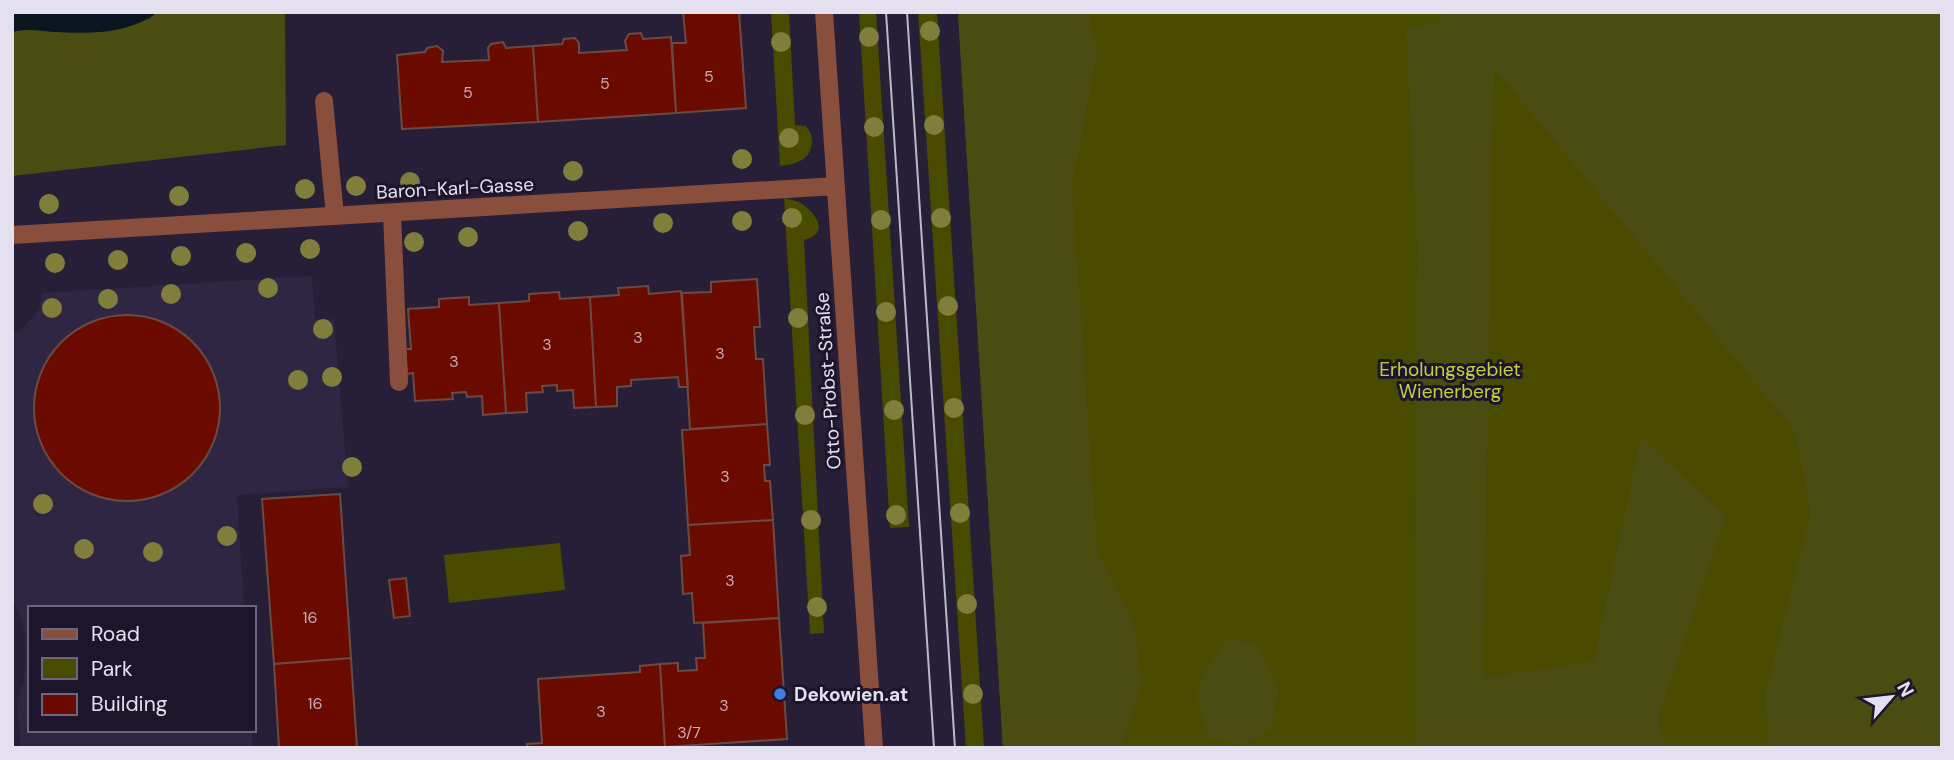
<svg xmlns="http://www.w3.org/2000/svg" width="1954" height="760" font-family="'DM Sans',sans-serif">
<rect width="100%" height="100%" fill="#261f37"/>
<path fill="#2f2644" d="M 312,276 L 315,320 L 334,319 L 348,487 L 237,495 L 244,608 L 30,608 L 30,730 L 252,730 L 253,748 L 21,748 L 17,703 L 24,679 L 26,660 L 25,637 L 22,621 L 12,599 L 12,333 L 19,332 L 39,310 L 42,293 Z"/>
<path fill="#494b00" d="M 771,12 L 789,12 L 795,125 L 806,126 C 815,136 814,152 802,160 C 795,164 787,165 780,166 Z
M 859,12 L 876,12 L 909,527 L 890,528 Z
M 918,12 L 937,12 L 984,748 L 966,748 Z
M 958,12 L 1942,12 L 1942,748 L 1003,748 Z
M 784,198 C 792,200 799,201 805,206 C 820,218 827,235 804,240 L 824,633 L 810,634 Z
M 560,543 L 565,590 L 449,603 L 444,555 Z"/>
<path fill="#4a4c12" d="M 157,12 L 285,12 L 286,145 L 12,176 L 12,32 L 26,28 L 58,32 L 149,19 Z
M 958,12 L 1088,12 L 1097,52 L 1072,187 L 1097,549 L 1135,627 L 1142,685 L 1121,748 L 1003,748 Z
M 1443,12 L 1942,12 L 1942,748 L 1769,748 L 1765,696 L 1811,514 L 1795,431 L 1494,68 L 1483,678 L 1594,661 L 1641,437 L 1726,516 L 1657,720 L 1667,748 L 1415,748 L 1417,236 L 1406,27 L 1440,23 Z
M 1226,639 L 1257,643 L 1279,689 L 1270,729 L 1244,745 L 1208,737 L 1197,696 L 1206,669 Z"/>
<path fill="#09161f" d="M 12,12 L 157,12 C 130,34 89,34 56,32 C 40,31 28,28 12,32 Z"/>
<path fill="#6b0b00" stroke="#6a4b44" stroke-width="2" d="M 683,12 L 739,12 L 746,108 L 676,113 L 672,43 L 686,43 Z
M 641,33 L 643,39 L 671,37 L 676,113 L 538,122 L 533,46 L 562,44 L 564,39 L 575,38 L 579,43 L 579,53 L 627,50 L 625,41 L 629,34 Z
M 503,42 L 506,48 L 533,46 L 538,122 L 402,129 L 397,55 L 425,52 L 427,48 L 437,46 L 443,51 L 442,62 L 489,60 L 488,48 L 491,44 Z
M 757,279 L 760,327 L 754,327 L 755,346 L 756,359 L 763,359 L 767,424 L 690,429 L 682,293 L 711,292 L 711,282 Z
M 648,286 L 649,294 L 681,291 L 688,387 L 679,387 L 678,377 L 631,380 L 631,386 L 617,387 L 617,406 L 596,407 L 590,297 L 619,295 L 618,288 Z
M 559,292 L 560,299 L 590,297 L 596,407 L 574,408 L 573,390 L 557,391 L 557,385 L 542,386 L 543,392 L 526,393 L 527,412 L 506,413 L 499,303 L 529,301 L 529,294 Z
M 469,297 L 469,305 L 499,303 L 506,413 L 483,415 L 482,396 L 467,397 L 466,392 L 452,393 L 453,399 L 415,401 L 413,373 L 407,374 L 405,349 L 411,349 L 408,309 L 439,307 L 439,299 Z
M34 408a93 93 0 1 1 186 0a93 93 0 1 1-186 0Z
M 767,424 L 770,465 L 764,465 L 765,481 L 770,481 L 773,520 L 688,525 L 682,430 Z
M 340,494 L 351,658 L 274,664 L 262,499 Z
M 773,520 L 779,618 L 694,623 L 692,593 L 683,594 L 681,556 L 690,555 L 688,525 Z
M 406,578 L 410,616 L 394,618 L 389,580 Z
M 779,618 L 787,739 L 665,747 L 660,664 L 678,663 L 678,671 L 697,670 L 696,658 L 705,658 L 703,623 Z
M 351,658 L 357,748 L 279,748 L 274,664 Z
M 660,664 L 665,747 L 527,748 L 527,744 L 542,743 L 538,679 L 640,672 L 640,666 Z"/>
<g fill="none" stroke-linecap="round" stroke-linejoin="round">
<path stroke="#8a4f3c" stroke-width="18" d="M 324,101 L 335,216
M 392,213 L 399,382"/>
<path stroke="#8a4f3c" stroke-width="18" d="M 824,12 L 874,748
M 12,235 L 836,186"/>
<path stroke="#bcb8c9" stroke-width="2" d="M 886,12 L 934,748
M 907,12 L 955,748"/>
</g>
<g fill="#7f7f3b">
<circle cx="930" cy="31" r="10"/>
<circle cx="869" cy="37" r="10"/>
<circle cx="781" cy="42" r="10"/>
<circle cx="934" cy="125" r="10"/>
<circle cx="874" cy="127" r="10"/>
<circle cx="789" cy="138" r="10"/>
<circle cx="742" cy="159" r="10"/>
<circle cx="573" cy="171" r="10"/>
<circle cx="410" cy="182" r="10"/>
<circle cx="356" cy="186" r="10"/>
<circle cx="305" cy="189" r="10"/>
<circle cx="179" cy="196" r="10"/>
<circle cx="49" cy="204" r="10"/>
<circle cx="792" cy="218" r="10"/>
<circle cx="941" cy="218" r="10"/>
<circle cx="881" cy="220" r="10"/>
<circle cx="742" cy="221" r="10"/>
<circle cx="663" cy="223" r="10"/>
<circle cx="578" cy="231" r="10"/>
<circle cx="468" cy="237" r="10"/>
<circle cx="414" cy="242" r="10"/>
<circle cx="310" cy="249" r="10"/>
<circle cx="246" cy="253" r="10"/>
<circle cx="181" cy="256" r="10"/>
<circle cx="118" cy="260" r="10"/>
<circle cx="55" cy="263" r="10"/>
<circle cx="268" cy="288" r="10"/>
<circle cx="171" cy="294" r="10"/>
<circle cx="108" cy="299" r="10"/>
<circle cx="948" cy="306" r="10"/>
<circle cx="52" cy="308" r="10"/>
<circle cx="886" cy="312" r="10"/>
<circle cx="798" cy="318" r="10"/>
<circle cx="323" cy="329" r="10"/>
<circle cx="332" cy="377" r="10"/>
<circle cx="298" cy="380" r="10"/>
<circle cx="954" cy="408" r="10"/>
<circle cx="894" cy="410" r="10"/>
<circle cx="805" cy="415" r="10"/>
<circle cx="352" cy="467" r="10"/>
<circle cx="43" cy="504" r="10"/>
<circle cx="960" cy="513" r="10"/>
<circle cx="896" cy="515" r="10"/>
<circle cx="811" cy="520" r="10"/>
<circle cx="227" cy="536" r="10"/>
<circle cx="84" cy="549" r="10"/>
<circle cx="153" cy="552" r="10"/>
<circle cx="967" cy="604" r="10"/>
<circle cx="817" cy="607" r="10"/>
<circle cx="973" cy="694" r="10"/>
</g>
<circle fill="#3f7fe0" stroke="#1d152c" stroke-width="2.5" cx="780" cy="694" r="7"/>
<g text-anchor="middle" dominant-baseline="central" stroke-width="6" stroke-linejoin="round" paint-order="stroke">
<g font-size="16" fill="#c6abb4">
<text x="709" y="76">5</text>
<text x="605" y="83">5</text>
<text x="468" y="92">5</text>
<text x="638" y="337">3</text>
<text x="547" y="344">3</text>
<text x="720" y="353">3</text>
<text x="454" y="361">3</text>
<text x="725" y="476">3</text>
<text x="730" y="580">3</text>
<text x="310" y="617">16</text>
<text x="315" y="703">16</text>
<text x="724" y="705">3</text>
<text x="601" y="711">3</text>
<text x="689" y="732">3/7</text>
</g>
<g font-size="19" fill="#e4e0f0" stroke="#1d152c">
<text transform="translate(455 188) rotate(-3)">Baron-Karl-Gasse</text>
<text transform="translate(828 381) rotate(-94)">Otto-Probst-Straße</text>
</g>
<g font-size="19" fill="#c8cd3e" stroke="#1d152c">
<text x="1450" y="369">Erholungsgebiet<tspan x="1450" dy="22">Wienerberg</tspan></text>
</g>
<g font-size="19" font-weight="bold" fill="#e4e0f0" stroke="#1d152c" text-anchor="start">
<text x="794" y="694">Dekowien.at</text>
</g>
</g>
<rect width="1954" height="760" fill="none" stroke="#e4e0f0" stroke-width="28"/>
<rect x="28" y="606" width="228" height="126" fill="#1d152c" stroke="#6d667a" stroke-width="2"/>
<rect x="42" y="629" width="35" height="10" fill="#8a4f3c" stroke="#6d667a" stroke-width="2"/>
<text x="91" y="641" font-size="21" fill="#e4e0f0">Road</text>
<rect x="42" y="658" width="35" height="21" fill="#494b00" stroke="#6d667a" stroke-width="2"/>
<text x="91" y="676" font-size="21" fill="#e4e0f0">Park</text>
<rect x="42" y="694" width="35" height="21" fill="#6b0b00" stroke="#6d667a" stroke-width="2"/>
<text x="91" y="711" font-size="21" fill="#e4e0f0">Building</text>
<g transform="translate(1891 697) rotate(62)" stroke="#1d152c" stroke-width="5" paint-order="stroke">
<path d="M0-5L12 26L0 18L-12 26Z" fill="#e4e0f0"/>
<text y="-10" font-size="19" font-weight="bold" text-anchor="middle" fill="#e4e0f0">N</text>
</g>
</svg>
